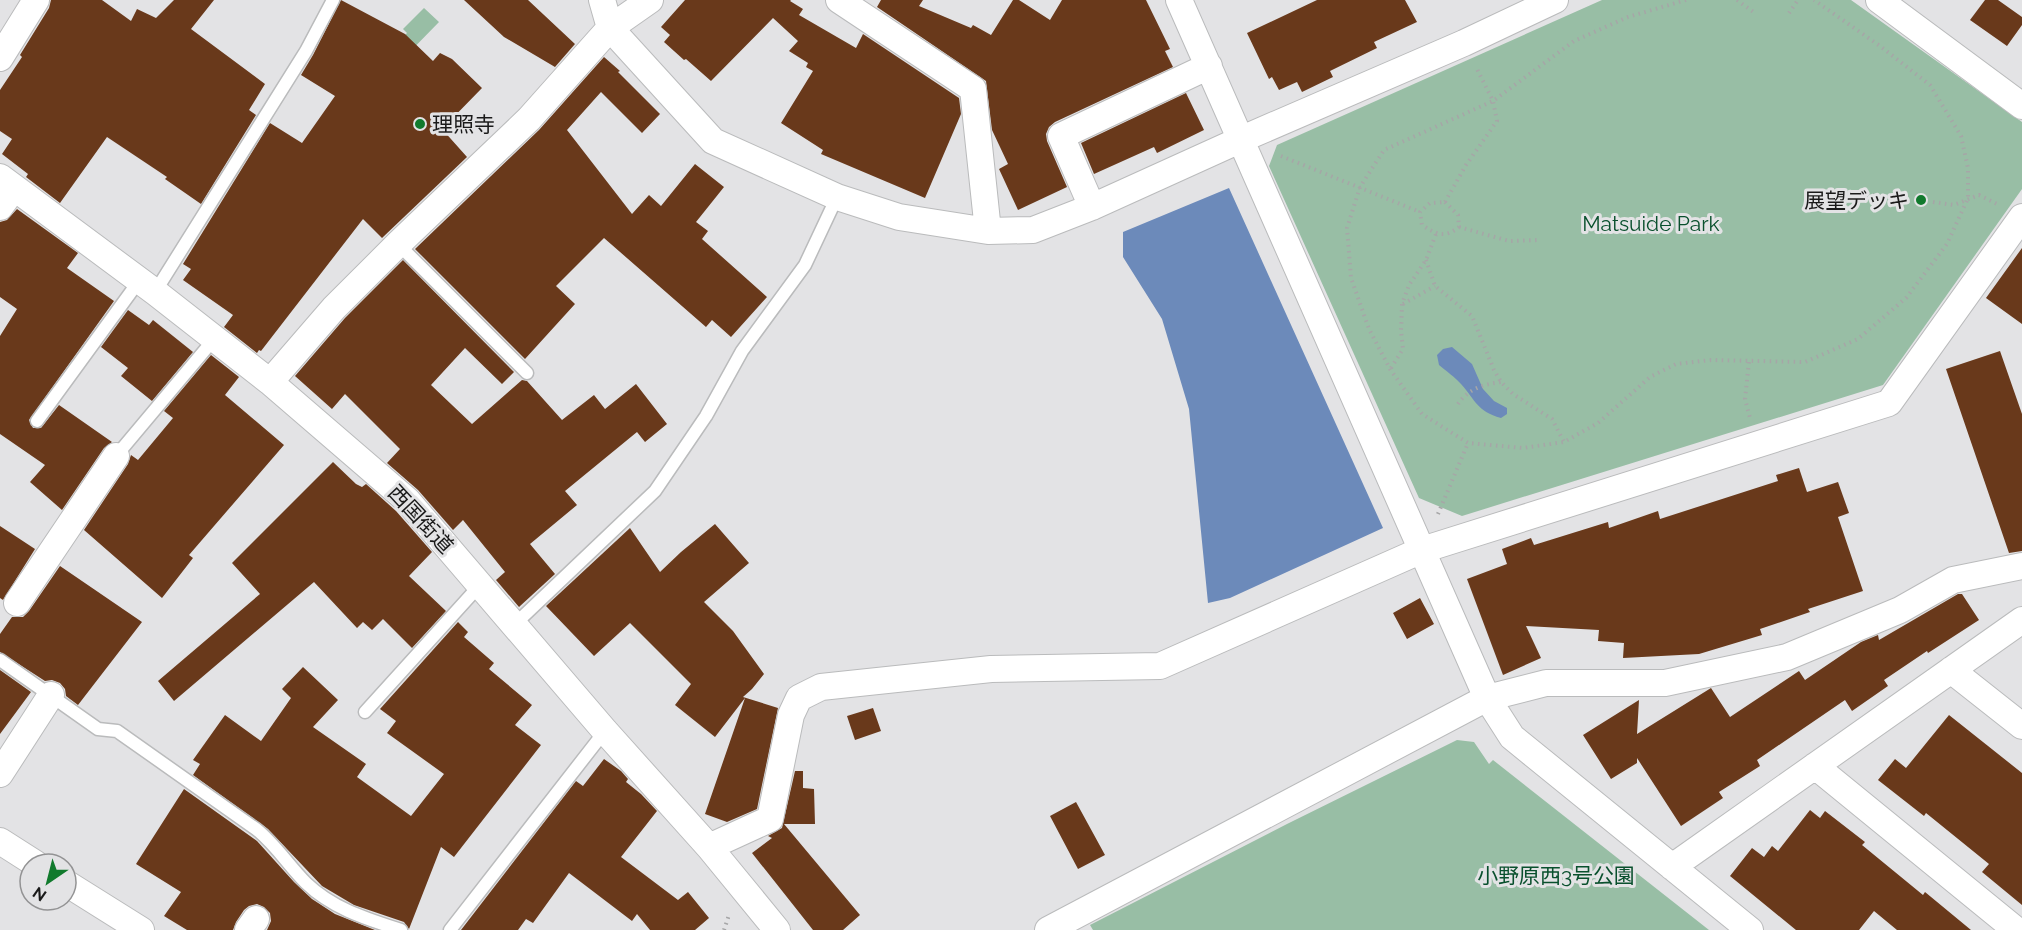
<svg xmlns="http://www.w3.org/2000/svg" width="2022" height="930" font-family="Raleway,'Noto Sans JP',sans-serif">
<rect width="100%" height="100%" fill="#e3e3e5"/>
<path fill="#98bea5" d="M 1602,0 L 1851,0 L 2022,122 L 2022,189 L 1883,385 L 1462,516 L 1419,498 L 1269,166 L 1277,145 Z
M 424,8 L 439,22 L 398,64 L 387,54 L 407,33 L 403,29 Z
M 1457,740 L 1474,742 L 1489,764 L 1493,760 L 1709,930 L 1093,930 L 1090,925 L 1287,824 Z"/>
<path fill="#6c8aba" d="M 1229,188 L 1383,528 L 1230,598 L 1208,603 L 1189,409 L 1162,319 L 1123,257 L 1123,232 Z
M 1452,347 L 1472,364 L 1483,389 L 1494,401 L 1507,408 L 1507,414 L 1501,418 C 1477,411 1476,401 1461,384 C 1455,377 1446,371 1439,365 L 1437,355 L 1443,349 Z"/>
<path fill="#69391b" d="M 51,0 L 102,0 L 131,21 L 137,9 L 156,18 L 174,0 L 214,0 L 191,29 L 265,84 L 249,110 L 256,115 L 201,204 L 165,179 L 167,177 L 107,137 L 60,203 L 26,177 L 28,174 L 2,154 L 12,139 L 0,131 L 0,90 L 22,57 L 20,55 L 49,8 Z
M 341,0 L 405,34 L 433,61 L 440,53 L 452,59 L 482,88 L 442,129 L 467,157 L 382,238 L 363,219 L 261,351 L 259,350 L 257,353 L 224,327 L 233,315 L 183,280 L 191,269 L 183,264 L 270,123 L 302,143 L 335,96 L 301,75 L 313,55 Z
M 464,0 L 528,0 L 575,44 L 555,67 L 504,37 Z
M 685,0 L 791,0 L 790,1 L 803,9 L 799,15 L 856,48 L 863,34 L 959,98 L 961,114 L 925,198 L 821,154 L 823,150 L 781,123 L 813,71 L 806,67 L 808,63 L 789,51 L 798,41 L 773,18 L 711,81 L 686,59 L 684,60 L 664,42 L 670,35 L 661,27 Z
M 881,0 L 923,0 L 919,6 L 971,28 L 973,25 L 991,35 L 1013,0 L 1019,0 L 1050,20 L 1062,0 L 1146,0 L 1170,49 L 1165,51 L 1173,67 L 1055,122 L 1049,127 L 1046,134 L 1047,141 L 1067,187 L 1018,210 L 999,169 L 1008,164 L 992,130 L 986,81 L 877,7 Z
M 1317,0 L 1405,0 L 1417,22 L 1374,42 L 1377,48 L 1330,71 L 1333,77 L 1302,92 L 1297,82 L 1279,90 L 1272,77 L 1269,79 L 1247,33 Z
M 1985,0 L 1998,0 L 2022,17 L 2022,25 L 2007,46 L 1970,20 Z
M 604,57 L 620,71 L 618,72 L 660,114 L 642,133 L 601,92 L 567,130 L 632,214 L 649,195 L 661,206 L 695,164 L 724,187 L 696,222 L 708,231 L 702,239 L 767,297 L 731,337 L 712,320 L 706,327 L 604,238 L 556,286 L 575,304 L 525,359 L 415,249 L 539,130 Z
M 1186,93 L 1204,130 L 1157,153 L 1154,147 L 1094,174 L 1081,143 Z
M 17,209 L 78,253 L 67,268 L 114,301 L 29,420 L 33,428 L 41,428 L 59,405 L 112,442 L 104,448 L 62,510 L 30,482 L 45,465 L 0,434 L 0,336 L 17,309 L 0,297 L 0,222 L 7,220 Z
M 2022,248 L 2022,324 L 1986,298 Z
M 403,260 L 514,372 L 502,384 L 465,348 L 431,385 L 472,424 L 522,380 L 527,381 L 562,420 L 594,395 L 605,409 L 636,384 L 667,424 L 645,442 L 637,432 L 565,491 L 577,505 L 530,544 L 555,574 L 519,607 L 496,580 L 505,572 L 463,520 L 453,530 L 418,490 L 387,463 L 400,449 L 345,394 L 332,409 L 295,376 L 345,318 Z
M 128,310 L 149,325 L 153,320 L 193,352 L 152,401 L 121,376 L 128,368 L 101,347 Z
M 2000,351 L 2022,414 L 2022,551 L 2009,553 L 1946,369 Z
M 211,355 L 239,377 L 225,395 L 284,445 L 189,555 L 193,558 L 162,598 L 84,530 L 128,464 L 131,455 L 138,460 L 173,418 L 164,411 Z
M 333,462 L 356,484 L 362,487 L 366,484 L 396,511 L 432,552 L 409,576 L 446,611 L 412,648 L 383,619 L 372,630 L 363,622 L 357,628 L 314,582 L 174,701 L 158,681 L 260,594 L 232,563 Z
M 1799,468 L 1807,492 L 1838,482 L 1849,513 L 1838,517 L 1863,591 L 1808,609 L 1810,612 L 1760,629 L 1762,635 L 1699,654 L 1623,658 L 1624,643 L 1598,641 L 1599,630 L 1526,626 L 1541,658 L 1503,675 L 1467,579 L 1507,564 L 1502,549 L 1531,538 L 1534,545 L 1608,522 L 1609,528 L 1658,511 L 1660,519 L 1778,481 L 1776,475 Z
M 715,524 L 749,563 L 704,602 L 733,631 L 764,674 L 752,689 L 743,697 L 778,708 L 757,809 L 727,822 L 705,814 L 745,698 L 715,737 L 675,705 L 691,684 L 630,623 L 594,656 L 546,606 L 630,528 L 660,572 L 681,552 Z
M 0,526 L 35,549 L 3,600 L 0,598 Z
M 60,566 L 142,622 L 78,705 L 66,696 L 65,689 L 60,683 L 52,680 L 45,681 L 0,652 L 0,634 L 12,617 L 23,617 L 29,611 Z
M 1958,594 L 1962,594 L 1979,620 L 1928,653 L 1927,651 L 1884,680 L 1888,686 L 1852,711 L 1845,700 L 1757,760 L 1760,766 L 1719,792 L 1723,798 L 1681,826 L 1637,758 L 1637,763 L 1611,779 L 1583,735 L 1639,700 L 1637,734 L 1711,688 L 1730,717 L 1799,671 L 1805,680 L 1861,642 L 1878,635 L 1879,640 Z
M 1420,598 L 1434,624 L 1407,639 L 1393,613 Z
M 458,622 L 468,632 L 464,637 L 494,663 L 489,669 L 532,705 L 515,725 L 541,745 L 454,857 L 441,847 L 409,929 L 404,922 L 354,905 L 322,886 L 268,829 L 193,775 L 200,764 L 193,760 L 225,715 L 261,741 L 291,698 L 282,689 L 303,667 L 338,700 L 313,727 L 366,764 L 357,777 L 411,816 L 444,774 L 387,733 L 396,721 L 380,709 Z
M 0,670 L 31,692 L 0,734 Z
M 873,708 L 881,731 L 855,740 L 847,716 Z
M 1949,715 L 2022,773 L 2022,905 L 1982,872 L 1989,864 L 1926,813 L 1924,816 L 1878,780 L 1895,759 L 1906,768 Z
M 604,759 L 621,771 L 628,779 L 626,782 L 641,794 L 657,811 L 621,857 L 678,900 L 688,892 L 709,918 L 695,930 L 650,930 L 637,914 L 632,921 L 569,873 L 533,923 L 526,919 L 518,930 L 461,930 L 576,781 L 583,786 Z
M 795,771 L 803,771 L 803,788 L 814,789 L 815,824 L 784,824 L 860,915 L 843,930 L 813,930 L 752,853 L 772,838 L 768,836 L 782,828 Z
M 184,789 L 257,841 L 294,882 L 312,899 L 335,914 L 375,930 L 267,930 L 271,921 L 270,913 L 264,907 L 257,904 L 249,906 L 244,910 L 236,922 L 233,930 L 187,930 L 164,916 L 181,892 L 136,864 Z
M 1076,802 L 1105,855 L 1078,869 L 1050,816 Z
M 1810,810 L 1820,818 L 1825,811 L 1865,842 L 1862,845 L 1923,895 L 1925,892 L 1971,930 L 1897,930 L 1874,911 L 1859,930 L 1796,930 L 1730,876 L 1752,848 L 1764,857 L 1772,846 L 1778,851 Z"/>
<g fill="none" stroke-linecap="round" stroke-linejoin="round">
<defs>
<path id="lane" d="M 398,244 L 527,373
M 155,292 L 306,51 L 333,0
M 37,421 L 139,281
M 116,456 L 215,338
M 514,625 L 655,491 L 706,416 L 742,351 L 805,265 L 837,197
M 0,660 L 98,729 L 117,731 L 256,829 C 275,844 289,866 306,883 C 333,909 367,919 401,930
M 365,712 L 480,585
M 450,930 L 605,731"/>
<path id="street" d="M 602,0 L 610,28 L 713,141 L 837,197 L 899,217 L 988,231 L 1033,230 L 1092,207 L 1242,139 L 1464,43 L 1555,0
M 839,0 L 973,89 L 988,231
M 1179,0 L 1487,698 L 1512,737 L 1750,930
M 1879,0 L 2022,106
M 0,58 L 36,0
M 0,177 L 155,292 L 270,382 L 407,500 L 605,731 L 709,847 L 777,930
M 0,207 L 14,188
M 1092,207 L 1061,136 L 1209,66
M 270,382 L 334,308 L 398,244 L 529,119 L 610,28 L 650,0
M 17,603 L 116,456
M 1951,670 L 2022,726
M 1815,766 L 2016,930
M 0,774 L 51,695
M 0,841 L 36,864
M 709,847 L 770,819 L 791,715 L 799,698 L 821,687 L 991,669 L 1160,666 L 1422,550 L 1889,403 L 2022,217
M 1672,867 L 2022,620
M 66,883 L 141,930
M 248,930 L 256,919
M 1048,930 L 1487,698 L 1546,683 L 1665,683 L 1787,657 L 1900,610 L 1953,580 L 2022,566"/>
</defs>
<use href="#lane" stroke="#babbbc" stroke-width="15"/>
<use href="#street" stroke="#babbbc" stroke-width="28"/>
<path stroke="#a6a6a7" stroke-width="4" stroke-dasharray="1.5 4.5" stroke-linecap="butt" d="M 1686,0 L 1628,17 L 1574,41 L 1493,101 L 1384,150 L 1360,187 L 1347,228 L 1351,278 L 1369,329 L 1390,369 L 1422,414 L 1468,443 L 1523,448 L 1564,442 L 1598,423 L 1650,377 L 1676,364 L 1711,360 L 1805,362 L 1858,339 L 1906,298 L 1947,244 L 1968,198 L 1968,168 L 1961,136 L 1930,85 L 1880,46 L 1814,0
M 1737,0 L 1755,13
M 1789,13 L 1798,0
M 1281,156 L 1420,212
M 1861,194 L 1908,199
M 1445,202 L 1466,165 L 1497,121 L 1493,101 L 1476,67
M 1445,202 L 1458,215 L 1459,227 C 1444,239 1436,234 1422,225 L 1420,212 L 1430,203 Z
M 1933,202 L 1954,205 L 1979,195 L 1997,204
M 1459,227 L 1509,241 L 1539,240
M 1426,260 L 1435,286 L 1472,316 L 1494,370 L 1501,382 L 1513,394 L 1552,419 L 1564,442
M 1403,304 L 1435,286
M 1749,362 L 1745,399 L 1750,418
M 1391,368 L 1403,349 L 1401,331 L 1402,304 L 1409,285 L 1426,260 L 1436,234
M 1458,404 C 1468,389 1484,384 1501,382
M 1438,514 L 1468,443
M 724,930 L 729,915"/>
<use href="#lane" stroke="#fff" stroke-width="12"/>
<use href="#street" stroke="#fff" stroke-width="26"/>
</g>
<g fill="#117a2d" stroke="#e3e3e5" stroke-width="2">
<circle cx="420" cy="124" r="6"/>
<circle cx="1921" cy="200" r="6"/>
</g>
<g text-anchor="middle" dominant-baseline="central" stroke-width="6" stroke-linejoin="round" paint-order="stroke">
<g font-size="21" fill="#1a1a1a" stroke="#e3e3e5" text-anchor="start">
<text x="432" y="124">理照寺</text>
<text x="1909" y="200" text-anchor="end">展望デッキ</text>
</g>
<g font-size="21" fill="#09502d" stroke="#e3e3e5">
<text x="1651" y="223">Matsuide Park</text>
<text x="1556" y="875">小野原西3号公園</text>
</g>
<g font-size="21" fill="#1a1a1a" stroke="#e3e3e5">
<text transform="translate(421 519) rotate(47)">西国街道</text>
</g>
</g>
<g transform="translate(48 882) rotate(215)"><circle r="28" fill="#e3e3e5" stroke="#939394" stroke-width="1.5"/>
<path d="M0-4.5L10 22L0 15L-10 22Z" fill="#117a2d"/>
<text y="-9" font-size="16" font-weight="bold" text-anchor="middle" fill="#1a1a1a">N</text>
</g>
</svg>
